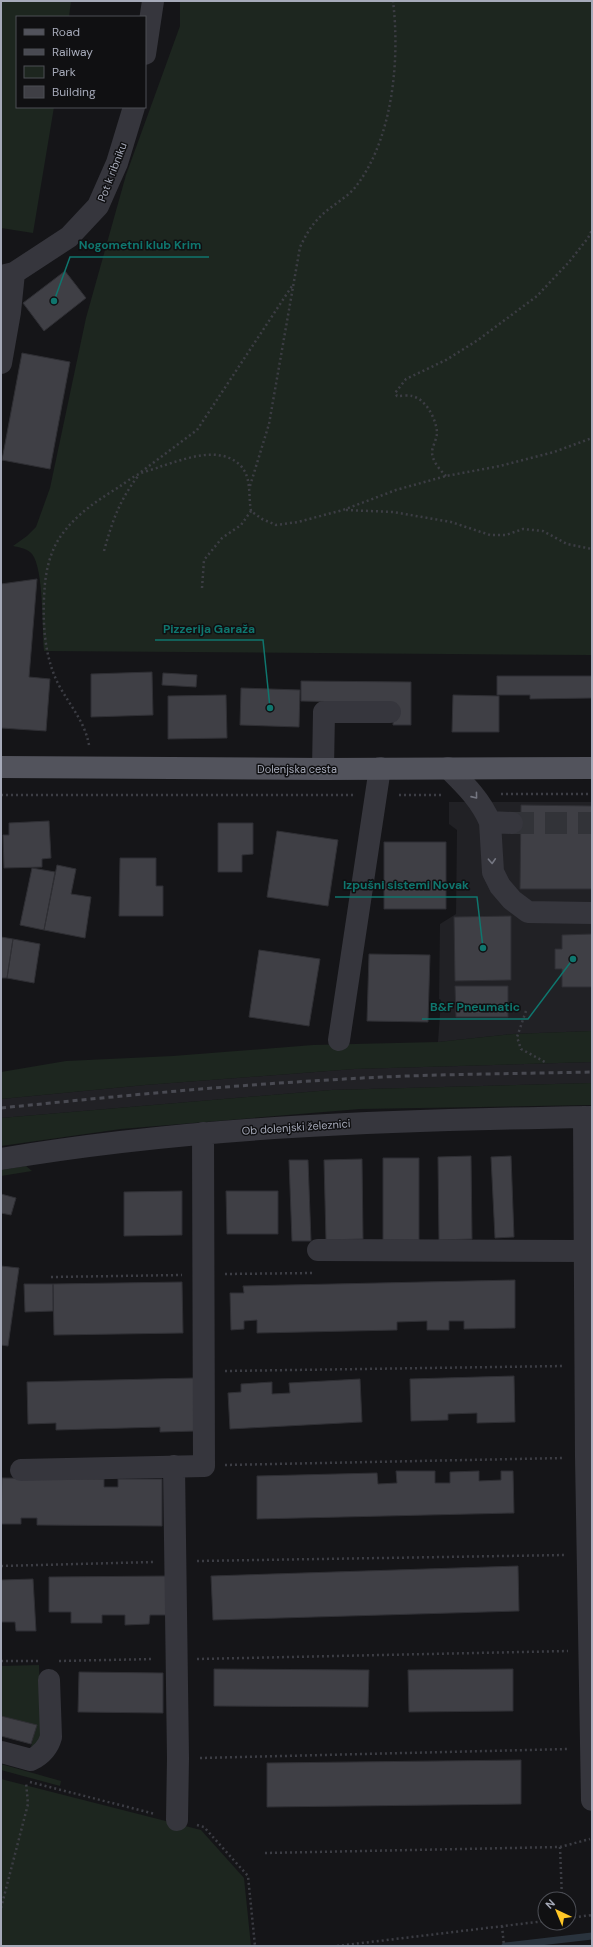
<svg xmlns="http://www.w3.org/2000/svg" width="593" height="1947" font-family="'DM Sans',sans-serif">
<rect width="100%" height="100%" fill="#151518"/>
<path fill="#212125" d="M 449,802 L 592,802 L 592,1031 L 513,1034 L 438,1042 L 441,1000 L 439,999 L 440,924 L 456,914 L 457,830 L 449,824 Z
M 592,1062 L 592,1083 L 331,1090 L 1,1118 L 1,1099 L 145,1085 L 354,1069 Z"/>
<path fill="#1d261f" d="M 1,1 L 71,1 L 69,17 L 17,17 L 17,107 L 54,107 L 33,233 L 1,228 Z
M 180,1 L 592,1 L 592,655 L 44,651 C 42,630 44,569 32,554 C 28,549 19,547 13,546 L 27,536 L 36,527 L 50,488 L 86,318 L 126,175 L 180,26 Z
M 592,1031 L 592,1062 L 354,1069 L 145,1085 L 1,1099 L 1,1072 L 66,1061 L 173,1056 L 313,1045 L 438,1042 L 513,1034 Z
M 592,1083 L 592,1105 L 360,1109 L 121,1129 L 1,1146 L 1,1118 L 331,1090 Z
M 26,1166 L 32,1171 L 1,1176 L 1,1170 Z
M 39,1665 L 41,1737 L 38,1745 L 31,1747 L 36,1725 L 1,1716 L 1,1666 Z
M 1,1764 L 61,1781 L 60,1786 L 1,1770 Z
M 1,1779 L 201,1830 L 244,1878 L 251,1946 L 1,1946 Z"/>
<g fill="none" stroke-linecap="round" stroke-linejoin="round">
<path stroke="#2a333d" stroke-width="7" d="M 505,1946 L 592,1936"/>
</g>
<path fill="#3f3f45" stroke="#2f2f34" d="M 65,271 L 86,298 L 44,331 L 23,303 Z
M 22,353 L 70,362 L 50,469 L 2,460 Z
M 37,579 L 29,677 L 50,679 L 46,731 L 1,728 L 1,584 Z
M 152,672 L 153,715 L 91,717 L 91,674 Z
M 163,673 L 197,675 L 196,687 L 162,685 Z
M 497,676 L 592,676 L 592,698 L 530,699 L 530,695 L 497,695 Z
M 301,681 L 411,682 L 411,725 L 393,725 L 394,703 L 301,701 Z
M 241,688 L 300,690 L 299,727 L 240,725 Z
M 226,695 L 227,738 L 168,739 L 168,696 Z
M 453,695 L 499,696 L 499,732 L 452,732 Z
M 521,805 L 592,806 L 592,889 L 520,889 Z
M 49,821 L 51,858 L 42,859 L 42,867 L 4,868 L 3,835 L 9,835 L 9,823 Z
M 218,823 L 253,823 L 253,854 L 242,855 L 242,872 L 218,872 Z
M 277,831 L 338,840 L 328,906 L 267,897 Z
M 384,842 L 446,842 L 446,909 L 384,909 Z
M 120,858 L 156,858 L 156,886 L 163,886 L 163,916 L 119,916 Z
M 57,865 L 76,869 L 71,894 L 91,897 L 85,938 L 44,930 Z
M 32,868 L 55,872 L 44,930 L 20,925 Z
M 511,916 L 511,980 L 455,981 L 454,917 Z
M 592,934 L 592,987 L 562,987 L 562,969 L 555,969 L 555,949 L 562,949 L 562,935 Z
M 1,937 L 13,939 L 7,978 L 1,978 Z
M 13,939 L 40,944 L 34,983 L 7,978 Z
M 259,950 L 320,959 L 309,1026 L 249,1017 Z
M 369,954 L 430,955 L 428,1022 L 367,1021 Z
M 455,986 L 508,986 L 508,1017 L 456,1017 Z
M 471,1156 L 472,1239 L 439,1240 L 438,1157 Z
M 511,1156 L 514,1237 L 495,1238 L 491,1157 Z
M 383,1158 L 419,1158 L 419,1240 L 383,1240 Z
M 362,1159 L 363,1239 L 326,1240 L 324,1160 Z
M 289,1160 L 308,1160 L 311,1241 L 292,1241 Z
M 182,1191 L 182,1235 L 124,1236 L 124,1192 Z
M 226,1191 L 278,1191 L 278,1234 L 227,1234 Z
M 1,1194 L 16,1198 L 11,1215 L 1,1213 Z
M 1,1266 L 19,1268 L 8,1346 L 1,1345 Z
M 515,1280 L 515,1328 L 464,1329 L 464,1321 L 449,1321 L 449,1330 L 427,1330 L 427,1321 L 397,1322 L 397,1330 L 257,1333 L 257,1320 L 244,1321 L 244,1329 L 231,1330 L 230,1293 L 244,1293 L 243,1286 Z
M 182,1282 L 183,1333 L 54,1335 L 53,1284 Z
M 24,1284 L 53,1284 L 53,1311 L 25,1312 Z
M 514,1376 L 515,1422 L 477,1423 L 477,1413 L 448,1414 L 448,1420 L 411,1421 L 410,1379 Z
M 195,1378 L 196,1431 L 160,1432 L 160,1427 L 56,1430 L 56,1423 L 28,1424 L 27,1382 Z
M 360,1379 L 362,1422 L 230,1429 L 228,1393 L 241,1392 L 241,1384 L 272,1382 L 272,1394 L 290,1393 L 289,1383 Z
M 396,1471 L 435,1471 L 435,1483 L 450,1483 L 450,1472 L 479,1471 L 479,1481 L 501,1480 L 501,1471 L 513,1471 L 514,1513 L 257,1519 L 257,1476 L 377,1473 L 378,1484 L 397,1483 Z
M 2,1478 L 104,1479 L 104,1487 L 118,1487 L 118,1479 L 162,1479 L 162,1526 L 37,1525 L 37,1518 L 21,1518 L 21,1524 L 1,1524 Z
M 518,1566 L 519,1611 L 213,1620 L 211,1576 Z
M 169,1576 L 169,1615 L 150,1615 L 149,1624 L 125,1625 L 125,1615 L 102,1615 L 102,1623 L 71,1623 L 71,1612 L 49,1612 L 49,1577 Z
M 33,1579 L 36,1631 L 16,1631 L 15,1622 L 1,1622 L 1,1580 Z
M 214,1669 L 369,1670 L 368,1707 L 214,1706 Z
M 513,1669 L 513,1711 L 409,1712 L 408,1670 Z
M 79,1672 L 163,1673 L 163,1713 L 78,1712 Z
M 1,1716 L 37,1725 L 31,1744 L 1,1736 Z
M 521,1760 L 521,1804 L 267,1807 L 267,1763 Z"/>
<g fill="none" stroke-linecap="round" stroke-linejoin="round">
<path stroke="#323338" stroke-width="22" stroke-dasharray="22 11" stroke-linecap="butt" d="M 512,823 L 592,823"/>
<path stroke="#3c3d44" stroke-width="2.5" stroke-dasharray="2 3" stroke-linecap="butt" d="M 141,472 L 197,430 L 292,286
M 446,476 C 440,470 433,462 432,453 C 432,446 437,440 437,432 C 436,419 426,399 412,396 C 408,395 401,396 397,396 L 395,393 L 406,379 L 446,360 L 478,340 L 537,296 L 569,262 L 588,238 L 592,230
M 250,486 L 269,424 L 300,247 C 305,237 310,227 318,219 C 329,206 347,199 357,185 C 393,137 400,59 393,1
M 346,510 L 393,512 L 451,522 L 490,535 L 506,535 L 523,529 L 543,531 L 567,544 L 592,549
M 104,551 C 112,522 119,501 138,476
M 202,588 L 204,560 L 222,538 L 241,525 L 251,511
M 89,745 C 85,723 72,708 61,689 C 43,658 42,618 45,583 C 47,565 52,547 63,533 C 78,513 98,500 119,487 C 125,483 132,477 139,474 C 146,471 155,469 162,466 C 185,459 219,445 240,465 C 252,477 248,495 251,511 L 262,519 L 276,525 L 298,522 L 343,510 L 396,490 L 446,476 L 500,466 L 554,452 L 592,438
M 501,794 L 592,794
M 1,795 L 354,795
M 399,795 L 444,795
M 526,1011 L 517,1037 L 521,1049 L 545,1062
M 225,1274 L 314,1273
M 51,1277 L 182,1275
M 225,1371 L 564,1366
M 225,1465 L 564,1458
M 197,1561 L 566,1555
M 1,1566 L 154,1562
M 197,1659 L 568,1651
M 1,1661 L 38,1661
M 59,1661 L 154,1659
M 200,1758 L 569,1749
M 30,1782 L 155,1814
M 197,1825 L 204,1827 L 248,1876 L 255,1946
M 560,1847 L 562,1899
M 265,1853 L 560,1847 L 590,1839
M 1,1908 L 28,1804 L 26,1782
M 569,1918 L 592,1915
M 502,1926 L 504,1946
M 337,1946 L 545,1921"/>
<path stroke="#36363d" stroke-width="22" d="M 145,54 L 153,1
M 1,276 L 14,273 L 69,237 L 98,206 L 117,163 L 134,107
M 1,363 L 10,312 L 14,273
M 448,768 C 465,785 480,799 490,822 L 512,823
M 323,769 L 324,712 L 390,712
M 490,822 L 493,872 L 500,886 L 512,900 L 528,912 L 592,913
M 339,1040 L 380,768
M 584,1117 L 586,1457 L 592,1800
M 1,1159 C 196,1126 394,1120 592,1117
M 318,1250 L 585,1251
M 174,1466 L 178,1758 L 177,1820
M 21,1470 L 204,1466 L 203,1133
M 1,1752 L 31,1760 C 41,1755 48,1748 51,1737 L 49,1680"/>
<path stroke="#52535c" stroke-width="22" d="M 1,767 L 323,769 L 592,768"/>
<path stroke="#494a52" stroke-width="3" stroke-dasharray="5 4" stroke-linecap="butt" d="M 1,1108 C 110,1097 220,1086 329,1080 C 417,1074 504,1074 592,1072"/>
</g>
<defs><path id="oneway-chevron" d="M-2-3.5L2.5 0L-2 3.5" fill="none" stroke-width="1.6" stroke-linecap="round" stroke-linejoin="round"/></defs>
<g stroke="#747681">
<use href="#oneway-chevron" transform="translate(475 796) rotate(51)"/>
<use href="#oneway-chevron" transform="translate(492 861) rotate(87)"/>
</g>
<g text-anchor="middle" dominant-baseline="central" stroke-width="3" stroke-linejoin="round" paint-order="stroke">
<g font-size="11" fill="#a6aab9" stroke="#101012">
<text transform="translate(112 172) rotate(-69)">Pot k ribniku</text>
<text x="297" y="769">Dolenjska cesta</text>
<text transform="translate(296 1127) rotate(-4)">Ob dolenjski železnici</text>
</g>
</g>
<path fill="none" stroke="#0f766e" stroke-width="1.5" d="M54 301L70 257H209M270 708L263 640H155M483 948L477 897H335M573 959L528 1019H422"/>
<g fill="#0f766e" stroke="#101012" stroke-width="1.5">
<circle cx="54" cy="301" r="4"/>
<circle cx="270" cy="708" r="4"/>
<circle cx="483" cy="948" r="4"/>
<circle cx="573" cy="959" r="4"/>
</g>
<g font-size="12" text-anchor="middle" font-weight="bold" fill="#0f766e" stroke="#101012" stroke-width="3" stroke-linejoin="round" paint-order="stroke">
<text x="140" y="249">Nogometni klub Krim</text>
<text x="209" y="633">Pizzerija Garaža</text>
<text x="406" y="889">Izpušni sistemi Novak</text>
<text x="475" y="1011">B&amp;F Pneumatic</text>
</g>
<rect width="593" height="1947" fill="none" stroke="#a6aab9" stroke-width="4"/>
<rect x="16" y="16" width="130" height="92" fill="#101012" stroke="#4c4e55"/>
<rect x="24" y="29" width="20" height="6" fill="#52535c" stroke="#4c4e55"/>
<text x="52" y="36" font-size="12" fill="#a6aab9">Road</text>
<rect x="24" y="49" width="20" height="6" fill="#494a52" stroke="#4c4e55"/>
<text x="52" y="56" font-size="12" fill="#a6aab9">Railway</text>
<rect x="24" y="66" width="20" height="12" fill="#1d261f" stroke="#4c4e55"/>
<text x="52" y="76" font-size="12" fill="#a6aab9">Park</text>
<rect x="24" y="86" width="20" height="12" fill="#3f3f45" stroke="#4c4e55"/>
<text x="52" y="96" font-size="12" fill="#a6aab9">Building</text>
<g transform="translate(557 1911) rotate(316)"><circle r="19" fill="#101012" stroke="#4c4e55"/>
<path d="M0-3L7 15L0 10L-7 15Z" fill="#ffc726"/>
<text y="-6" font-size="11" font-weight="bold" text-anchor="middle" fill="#a6aab9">N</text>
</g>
</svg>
